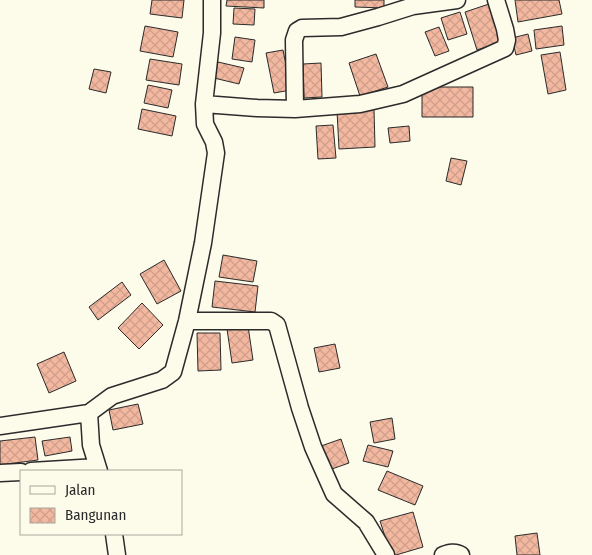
<svg xmlns="http://www.w3.org/2000/svg" width="592" height="555" font-family="'Fira Sans Condensed',sans-serif">
<defs>
<pattern id="building-cross-hatch" width="8" height="8" patternUnits="userSpaceOnUse" patternTransform="scale(1.25)"><rect width="8" height="8" fill="#f2b8a0"/><path d="M0 0l8 8M0 8l8-8" fill="none" stroke="#d09e8a"/></pattern>
</defs>
<rect width="100%" height="100%" fill="#fdfbea"/>
<path fill="url(#building-cross-hatch)" stroke="#2b2b2b" d="M 152,0 L 184,0 L 182,18 L 150,14 Z
M 227,0 L 264,0 L 264,8 L 226,6 Z
M 355,0 L 384,0 L 384,8 L 355,7 Z
M 515,0 L 559,0 L 562,14 L 518,22 Z
M 489,4 L 502,42 L 477,50 L 465,12 Z
M 234,8 L 255,9 L 254,25 L 233,24 Z
M 460,12 L 467,34 L 448,40 L 441,18 Z
M 145,26 L 178,32 L 173,57 L 140,51 Z
M 562,26 L 564,45 L 536,49 L 534,30 Z
M 439,27 L 449,51 L 435,56 L 425,32 Z
M 528,34 L 532,51 L 516,55 L 512,38 Z
M 235,37 L 255,40 L 252,62 L 232,59 Z
M 283,50 L 291,90 L 274,93 L 266,53 Z
M 560,52 L 566,90 L 548,94 L 541,55 Z
M 376,54 L 388,87 L 360,96 L 349,63 Z
M 150,59 L 182,64 L 179,85 L 146,80 Z
M 218,62 L 244,68 L 239,84 L 214,78 Z
M 321,63 L 322,97 L 304,98 L 303,64 Z
M 94,69 L 111,72 L 106,93 L 89,89 Z
M 148,85 L 172,90 L 168,108 L 144,103 Z
M 422,87 L 473,87 L 473,117 L 422,117 Z
M 142,109 L 176,116 L 172,136 L 138,129 Z
M 374,109 L 375,147 L 339,149 L 337,111 Z
M 333,125 L 336,158 L 318,159 L 316,126 Z
M 409,126 L 410,141 L 390,143 L 388,128 Z
M 451,158 L 467,161 L 461,185 L 446,181 Z
M 223,255 L 257,261 L 253,282 L 219,277 Z
M 164,260 L 181,291 L 157,304 L 140,274 Z
M 215,281 L 258,286 L 255,312 L 212,307 Z
M 122,282 L 131,295 L 98,320 L 89,307 Z
M 142,303 L 163,325 L 139,349 L 118,328 Z
M 248,326 L 253,360 L 232,363 L 227,329 Z
M 197,333 L 220,333 L 221,370 L 198,371 Z
M 335,344 L 340,368 L 319,372 L 314,348 Z
M 64,352 L 76,381 L 49,393 L 37,364 Z
M 138,404 L 143,424 L 113,430 L 109,410 Z
M 392,418 L 395,439 L 374,443 L 370,422 Z
M 35,437 L 38,460 L 0,465 L 0,441 Z
M 70,437 L 72,451 L 45,456 L 42,441 Z
M 341,439 L 349,463 L 329,470 L 321,446 Z
M 368,445 L 393,451 L 388,467 L 363,461 Z
M 387,471 L 423,486 L 415,505 L 378,490 Z
M 413,512 L 423,547 L 396,555 L 391,555 L 380,521 Z
M 537,533 L 540,555 L 517,555 L 515,536 Z"/>
<g fill="none" stroke-linecap="round" stroke-linejoin="round">
<defs>
<path id="minor" d="M 204,104 L 257,108 L 295,109 L 360,104 L 403,94 L 505,48 L 507,40 L 505,29 L 496,0
M 295,109 L 294,40 L 297,31 L 302,28 L 341,27 L 378,17 L 413,6 L 457,0
M 187,321 L 271,321 L 277,325 L 300,408 L 313,447 L 334,494 L 366,522 L 386,555
M 0,426 L 89,413
M 31,471 L 97,467
M 99,471 L 91,445 L 89,413 L 112,396 L 162,380 L 173,372 L 187,321 L 203,243 L 216,153 L 214,142 L 205,124 L 204,104 L 212,33 L 212,0
M 0,473 L 21,472
M 114,534 L 117,555
M 443,555 C 449,553 455,551 461,555"/>
</defs>
<use href="#minor" stroke="#2b2b2b" stroke-width="19"/>
<use href="#minor" stroke="#fdfbea" stroke-width="16"/>
</g>
<rect x="20" y="470" width="162" height="65" fill="#fdfbea" stroke="#a9a89e"/>
<rect x="30" y="486" width="25" height="8" fill="#fdfbea" stroke="#a9a89e"/>
<text x="65" y="495" font-size="15" fill="#2b2b2b">Jalan</text>
<rect x="30" y="508" width="25" height="15" fill="url(#building-cross-hatch)" stroke="#a9a89e"/>
<text x="65" y="520" font-size="15" fill="#2b2b2b">Bangunan</text>
</svg>
